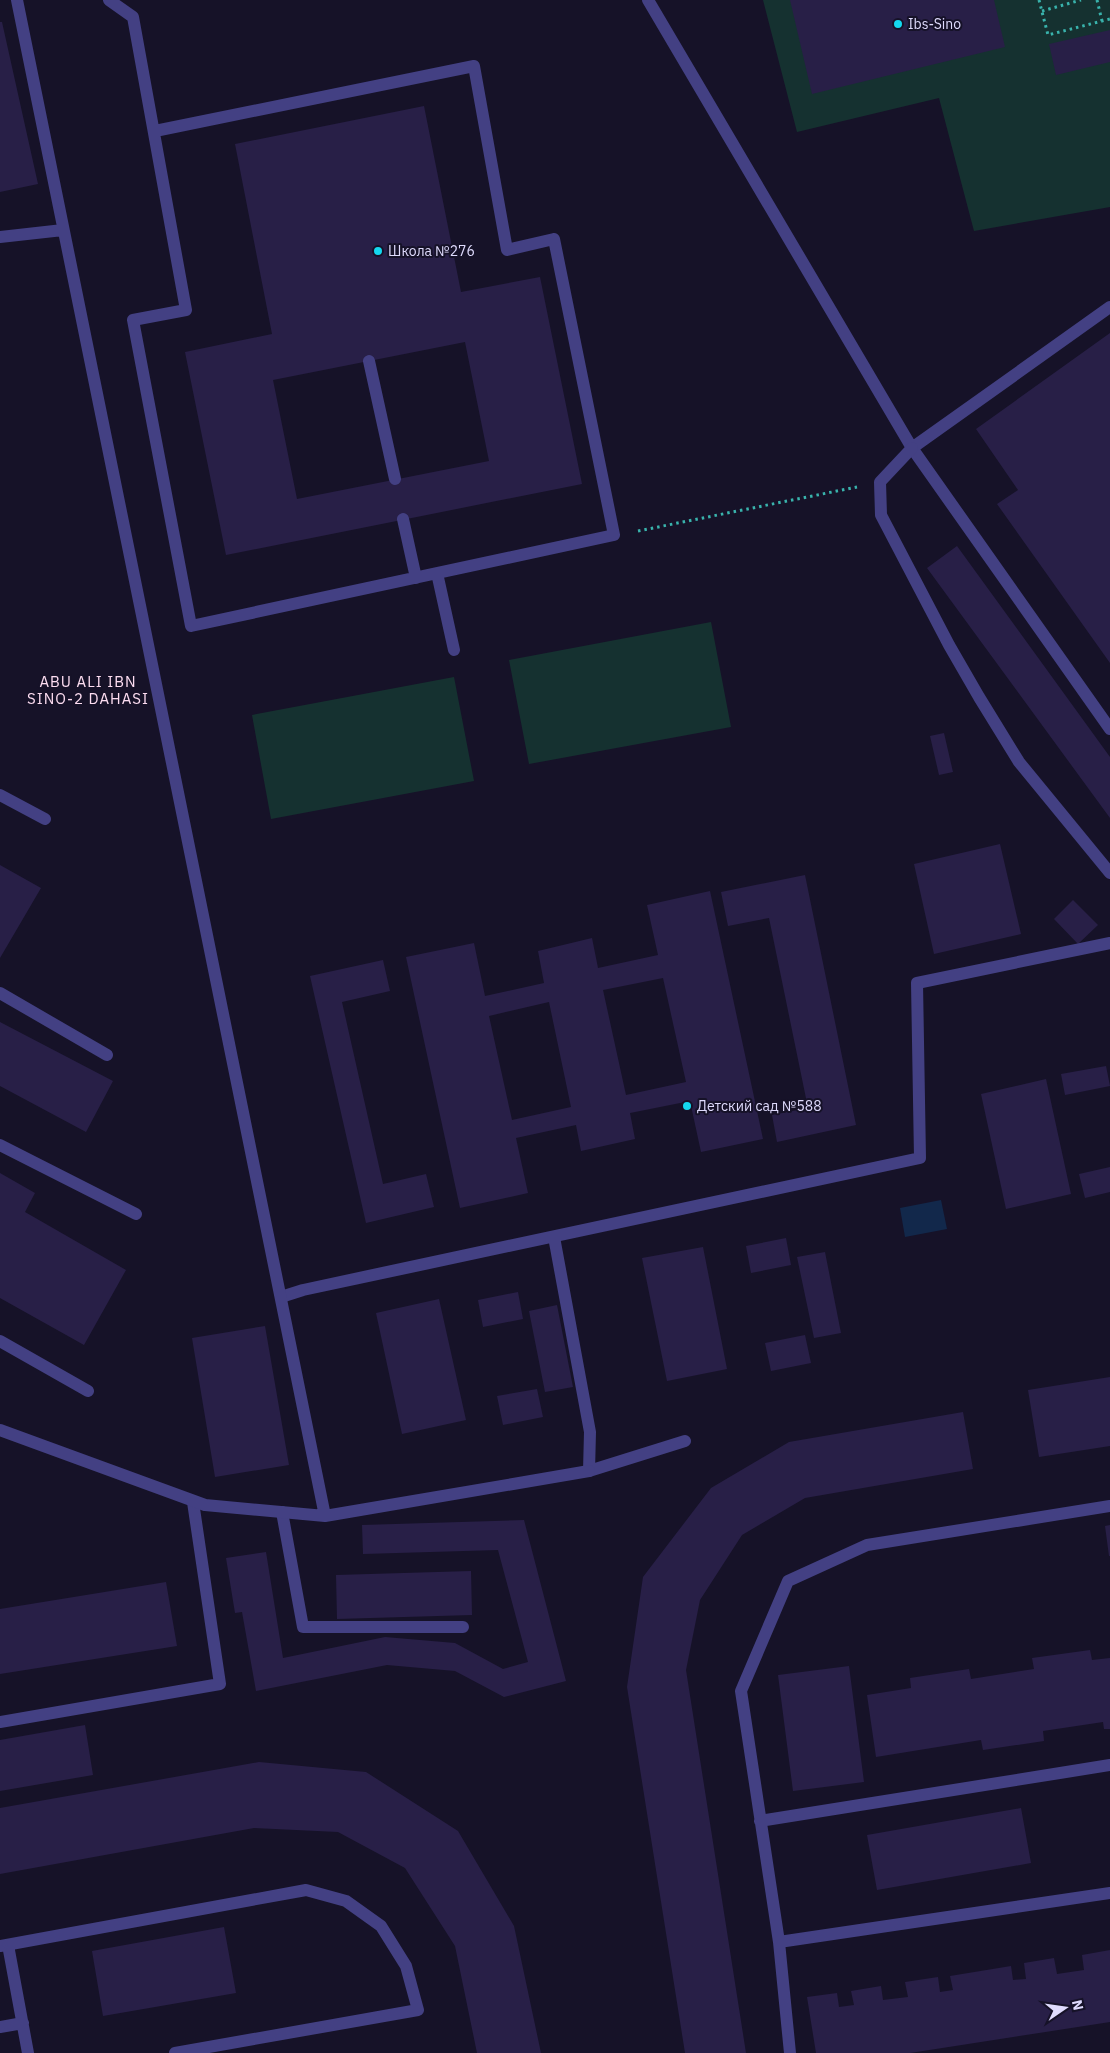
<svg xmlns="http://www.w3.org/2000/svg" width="1110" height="2053" font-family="'IBM Plex Sans',sans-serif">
<rect width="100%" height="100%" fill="#161228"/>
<path fill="#153130" d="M 763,0 L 1110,0 L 1110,207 L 974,231 L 939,98 L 797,132 Z
M 711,622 L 731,727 L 529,764 L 509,660 Z
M 454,677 L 474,781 L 271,819 L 252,715 Z"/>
<path fill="#12284b" d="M 941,1200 L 947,1229 L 905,1237 L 900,1208 Z"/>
<path fill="#281f47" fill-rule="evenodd" d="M 790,0 L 994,0 L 1005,47 L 812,94 Z
M 0,22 L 2,22 L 38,184 L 0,192 Z
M 1110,30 L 1110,62 L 1056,75 L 1049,44 Z
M 424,106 L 461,292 L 540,277 L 582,484 L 226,555 L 185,352 L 272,334 L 235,144 ZM 465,342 L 489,461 L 297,499 L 273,380 Z
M 1110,333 L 1110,663 L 997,504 L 1018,490 L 976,429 Z
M 957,546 L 1110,757 L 1110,818 L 927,568 Z
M 944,733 L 953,772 L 939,775 L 930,736 Z
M 1000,844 L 1021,934 L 934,954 L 914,864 Z
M 0,865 L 41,888 L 0,958 Z
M 805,875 L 856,1125 L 777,1142 L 772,1115 L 808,1108 L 769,918 L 728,926 L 721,892 Z
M 710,891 L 763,1139 L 701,1152 L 690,1101 L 630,1113 L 635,1139 L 581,1151 L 576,1125 L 516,1138 L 528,1193 L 460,1208 L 406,957 L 474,943 L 485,996 L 544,983 L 538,951 L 592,938 L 598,968 L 658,955 L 647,905 ZM 663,978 L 686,1082 L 626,1095 L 603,990 ZM 549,1002 L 571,1107 L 512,1120 L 489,1016 Z
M 1073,900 L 1098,925 L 1078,944 L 1054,919 Z
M 383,960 L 390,991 L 342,1002 L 383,1184 L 426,1174 L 434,1207 L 366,1223 L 310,976 Z
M 0,1022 L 113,1081 L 86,1132 L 0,1086 Z
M 1106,1066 L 1110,1086 L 1065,1095 L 1061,1074 Z
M 1046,1079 L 1071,1194 L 1006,1209 L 981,1094 Z
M 1110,1167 L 1110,1192 L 1085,1198 L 1079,1174 Z
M 0,1173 L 35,1193 L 25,1212 L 126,1270 L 84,1345 L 0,1298 Z
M 786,1238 L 791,1265 L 751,1273 L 746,1246 Z
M 703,1247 L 727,1369 L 667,1381 L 642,1258 Z
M 825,1252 L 841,1333 L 814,1338 L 797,1257 Z
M 518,1292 L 523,1319 L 483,1327 L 478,1300 Z
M 439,1299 L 466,1420 L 402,1434 L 376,1313 Z
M 557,1305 L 573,1387 L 545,1392 L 529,1311 Z
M 265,1326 L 289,1465 L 215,1477 L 192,1338 Z
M 805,1335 L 811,1363 L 771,1371 L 765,1343 Z
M 1110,1377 L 1110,1446 L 1039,1457 L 1028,1390 Z
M 537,1389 L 543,1417 L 503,1425 L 497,1396 Z
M 963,1412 L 973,1469 L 805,1498 L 742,1535 L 700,1600 L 686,1670 L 746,2053 L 685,2053 L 627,1687 L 643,1577 L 711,1488 L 789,1442 Z
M 524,1520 L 566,1681 L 504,1697 L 455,1671 L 387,1665 L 256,1691 L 242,1612 L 235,1613 L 226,1558 L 266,1552 L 283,1658 L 385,1637 L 455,1643 L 503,1669 L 528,1662 L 498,1550 L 363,1554 L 362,1525 Z
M 1110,1525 L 1110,1556 L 1109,1556 L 1105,1526 Z
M 471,1571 L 472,1615 L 337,1619 L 336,1575 Z
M 166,1582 L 177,1646 L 0,1674 L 0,1609 Z
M 1090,1650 L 1092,1660 L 1110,1658 L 1110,1729 L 1104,1729 L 1103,1722 L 1043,1731 L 1044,1741 L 983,1750 L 981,1740 L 876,1757 L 867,1695 L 911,1688 L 910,1678 L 969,1669 L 971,1679 L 1034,1669 L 1032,1658 Z
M 849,1666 L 864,1782 L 793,1791 L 778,1675 Z
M 85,1725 L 93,1775 L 0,1791 L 0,1740 Z
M 259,1762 L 366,1772 L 458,1831 L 514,1926 L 541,2053 L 477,2053 L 455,1946 L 405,1868 L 338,1832 L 254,1828 L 0,1874 L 0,1808 Z
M 1021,1808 L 1031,1863 L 877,1890 L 867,1835 Z
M 224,1927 L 236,1993 L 103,2016 L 92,1951 Z
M 1110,1950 L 1110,2022 L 910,2053 L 816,2053 L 807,1997 L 837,1993 L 839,2007 L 854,2005 L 851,1991 L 881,1986 L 883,2000 L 908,1997 L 905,1982 L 938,1977 L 940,1992 L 953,1990 L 950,1976 L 1011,1966 L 1013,1980 L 1026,1979 L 1024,1963 L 1054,1958 L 1057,1974 L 1084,1970 L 1082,1955 Z"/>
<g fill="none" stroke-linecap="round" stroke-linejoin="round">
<path stroke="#39b3ac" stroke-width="3" stroke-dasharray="2.5 4" stroke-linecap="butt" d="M 1039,0 L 1048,35 L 1110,19
M 1097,0 L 1102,21
M 1042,11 L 1081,0
M 638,531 L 857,487"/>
<path stroke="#434083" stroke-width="12" d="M 109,0 L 133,17 L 186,310 L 133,320 L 191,626 L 614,535 L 554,239 L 507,250 L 474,66 L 155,131
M 648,0 L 912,448 L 1110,729
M 369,361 L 395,479
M 912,448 L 1110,307
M 403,519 L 416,578
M 437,573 L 454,650
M 0,795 L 45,819
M 0,993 L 107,1055
M 0,1145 L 136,1214
M 554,1237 L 590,1432 L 589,1471 L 685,1441
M 281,1297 L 303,1290 L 920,1158 L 917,983 L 1110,943
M 0,1341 L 88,1391
M 282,1512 L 303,1627 L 463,1627
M 0,1722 L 220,1684 L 193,1502
M 760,1821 L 1110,1765
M 779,1942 L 741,1691 L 788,1581 L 867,1545 L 1110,1506
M 8,1945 L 28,2053
M 0,1946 L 306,1890 L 346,1901 L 381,1926 L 406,1966 L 418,2010 L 175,2053
M 0,2027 L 23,2023
M 790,2053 L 779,1942 L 1110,1893"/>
<path stroke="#434083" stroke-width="12" d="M 17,0 L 325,1516
M 0,237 L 63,230
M 912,448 L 880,482 L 881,515 L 949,645 L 979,697 L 1019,762 L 1110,873
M 0,1430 L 205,1505 L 325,1516 L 589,1471"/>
</g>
<g fill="#14d8ef" stroke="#161228" stroke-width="2">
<circle cx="898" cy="24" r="5"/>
<circle cx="378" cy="251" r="5"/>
<circle cx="687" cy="1106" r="5"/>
</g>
<g text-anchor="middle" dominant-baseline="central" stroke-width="4" stroke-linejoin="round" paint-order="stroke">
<g font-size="14" fill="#dfdbfd" stroke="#161228" text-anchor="start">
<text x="908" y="24">Ibs-Sino</text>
<text x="388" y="251">Школа №276</text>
<text x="697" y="1106">Детский сад №588</text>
</g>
<g font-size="15" letter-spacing="1" fill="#fdddf1" stroke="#161228">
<text x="88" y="681">ABU ALI IBN<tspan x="88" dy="17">SINO-2 DAHASI</tspan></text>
</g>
</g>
<g transform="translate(1065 2008) rotate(77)" stroke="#161228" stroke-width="4" paint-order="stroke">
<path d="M0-4L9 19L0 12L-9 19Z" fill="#dfdbfd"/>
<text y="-8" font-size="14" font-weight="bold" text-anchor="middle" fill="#dfdbfd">N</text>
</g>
</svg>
